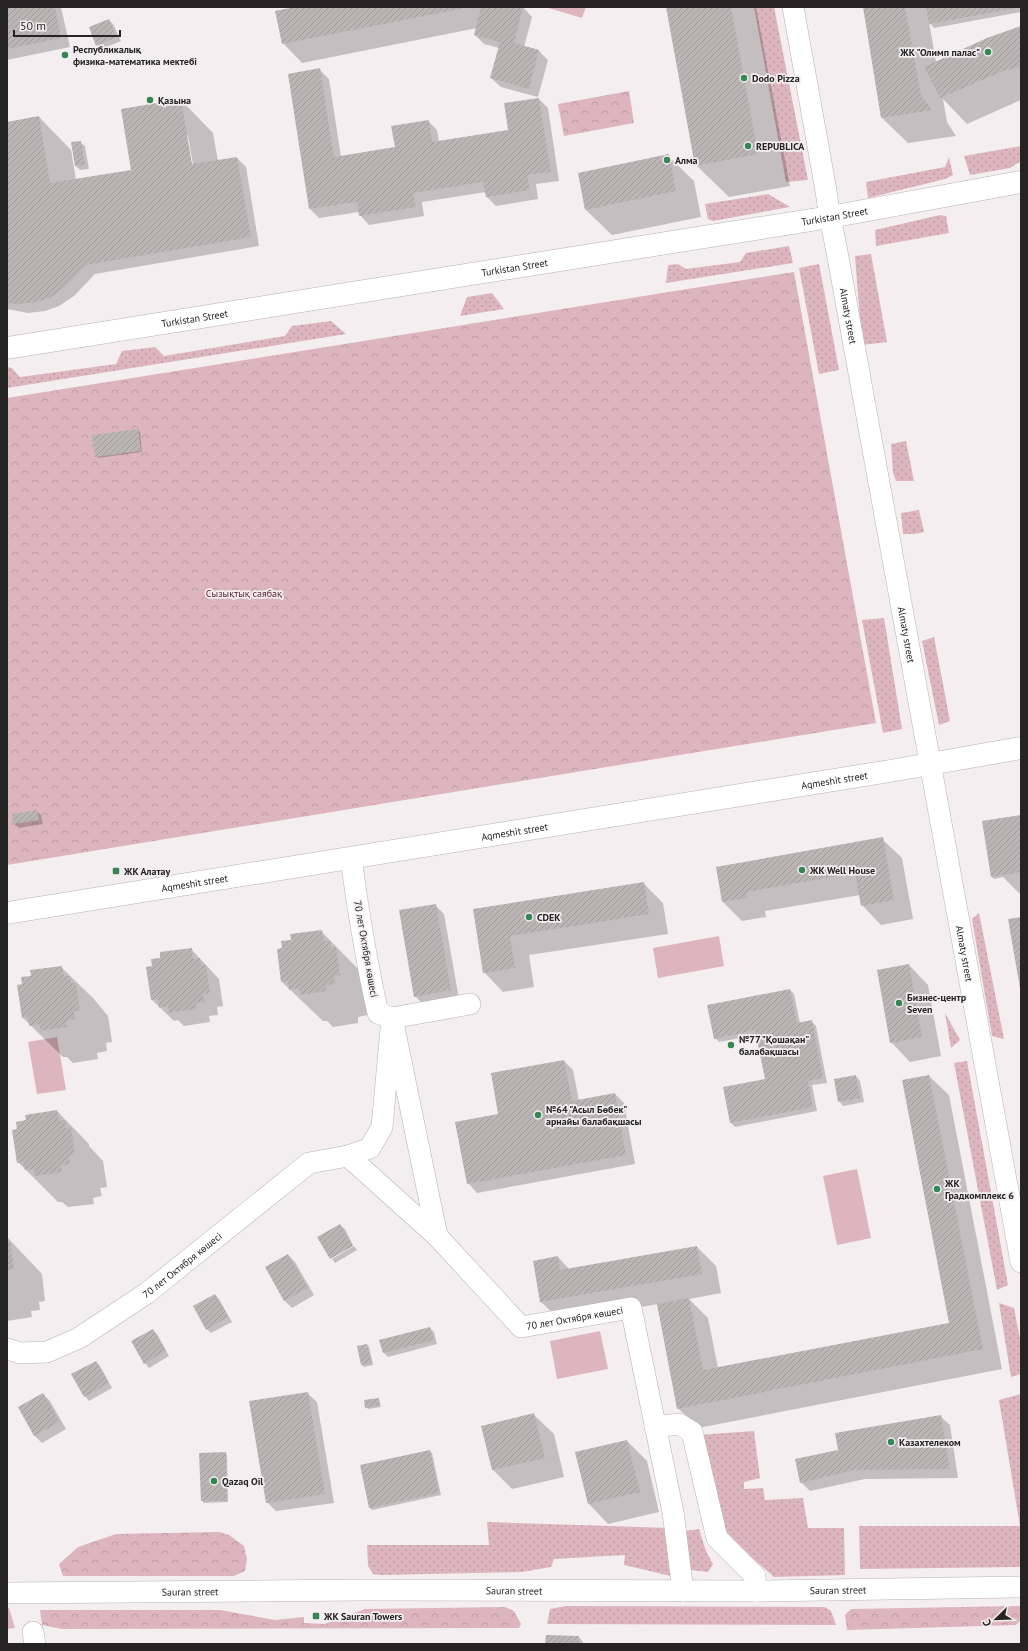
<svg xmlns="http://www.w3.org/2000/svg" width="1028" height="1651" font-family="'PT Sans',sans-serif">
<defs>
<pattern id="grass-dots" width="8" height="8" patternUnits="userSpaceOnUse"><rect width="8" height="8" fill="#ddb5be"/><path d="M2 2h.1M6 6h.1" fill="none" stroke="#be9ba3" stroke-width="1.8" stroke-linecap="round"/></pattern>
<pattern id="forest-crowns" width="20" height="18" patternUnits="userSpaceOnUse"><rect width="20" height="18" fill="#ddb5be"/><path d="M2 6a3 3 0 1 1 6 0M12 15a3 3 0 1 1 6 0" fill="none" stroke="#be9ba3"/></pattern>
<pattern id="building-hatch" width="6" height="6" patternUnits="userSpaceOnUse"><rect width="6" height="6" fill="#bbb5b6"/><path d="M-1 1l2-2M0 6l6-6M5 7l2-2" fill="none" stroke="#a19b9c"/></pattern>
</defs>
<rect width="100%" height="100%" fill="#f5eef0"/>
<path fill="url(#grass-dots)" d="M 754,7 L 774,7 L 808,180 L 786,182 Z
M 1021,146 L 1021,161 L 1010,168 L 970,175 L 964,156 Z
M 949,157 L 953,175 L 945,179 L 868,198 L 866,182 L 945,167 Z
M 768,194 L 790,207 L 713,221 L 708,219 L 705,204 Z
M 940,215 L 946,216 L 949,233 L 876,246 L 875,230 Z
M 789,246 L 793,263 L 666,283 L 668,265 L 678,264 L 686,269 L 740,262 L 746,253 Z
M 871,254 L 887,342 L 862,345 L 855,256 Z
M 819,264 L 839,370 L 819,374 L 799,268 Z
M 492,293 L 504,309 L 460,316 L 467,297 Z
M 331,321 L 346,334 L 7,388 L 7,367 L 12,368 L 20,377 L 116,364 L 122,351 L 155,347 L 164,356 L 285,336 L 292,326 Z
M 906,441 L 914,481 L 896,481 L 893,473 L 891,444 Z
M 919,510 L 924,532 L 914,534 L 903,534 L 901,513 Z
M 884,618 L 902,729 L 883,733 L 862,620 Z
M 934,637 L 950,721 L 939,725 L 922,641 Z
M 979,913 L 1004,1039 L 992,1036 L 972,919 Z
M 945,1013 L 960,1040 L 951,1048 Z
M 967,1061 L 1008,1285 L 997,1290 L 954,1063 Z
M 999,1303 L 1014,1308 L 1021,1344 L 1021,1374 L 1011,1377 Z
M 1021,1394 L 1021,1567 L 860,1569 L 859,1526 L 1020,1526 L 999,1400 Z
M 754,1431 L 760,1478 L 744,1482 L 744,1489 L 763,1488 L 765,1500 L 803,1498 L 808,1528 L 844,1528 L 845,1575 L 774,1577 L 724,1533 L 699,1435 Z
M 487,1522 L 670,1528 L 675,1577 L 624,1565 L 625,1555 L 554,1559 L 551,1567 L 522,1572 L 380,1575 L 373,1574 L 368,1566 L 367,1545 L 489,1545 Z
M 699,1529 L 706,1551 L 713,1564 L 708,1572 L 691,1570 L 685,1531 Z
M 566,1606 L 825,1607 L 831,1611 L 836,1625 L 547,1624 L 550,1609 Z"/>
<path fill="url(#forest-crowns)" d="M 629,91 L 634,123 L 564,136 L 558,104 Z
M 794,272 L 876,723 L 7,865 L 7,398 Z
M 219,1532 L 229,1535 L 244,1546 L 247,1559 L 245,1571 L 234,1576 L 63,1576 L 59,1564 L 78,1547 L 116,1534 Z
M 1021,1606 L 1021,1620 L 1016,1625 L 847,1630 L 845,1615 L 851,1609 Z
M 505,1607 L 514,1611 L 521,1624 L 519,1628 L 62,1629 L 42,1625 L 40,1610 L 220,1610 L 275,1620 L 304,1617 L 304,1623 L 325,1624 L 365,1609 Z
M 7,1608 L 9,1608 L 15,1628 L 7,1629 Z"/>
<path fill="#ddb5be" d="M 545,7 L 586,7 L 582,18 Z
M 719,936 L 724,966 L 658,978 L 653,948 Z
M 57,1037 L 66,1090 L 37,1094 L 28,1042 Z
M 857,1169 L 871,1238 L 837,1245 L 823,1176 Z
M 600,1331 L 608,1369 L 557,1379 L 550,1341 Z"/>
<path fill="#0003" fill-rule="evenodd" d="M 7,7 L 61,7 L 70,47 L 7,60 Z
M 300,7 L 523,7 L 532,17 L 524,47 L 539,51 L 548,60 L 538,97 L 501,87 L 491,78 L 499,48 L 484,44 L 475,35 L 477,28 L 302,63 L 283,43 Z
M 667,7 L 756,7 L 790,186 L 729,197 L 696,165 Z
M 864,7 L 1021,7 L 1021,12 L 934,28 L 929,22 L 936,62 L 1021,27 L 1021,100 L 967,124 L 943,99 L 947,122 L 956,136 L 908,143 L 882,118 Z
M 109,20 L 113,24 L 121,41 L 102,49 L 97,45 Z
M 320,70 L 329,79 L 341,157 L 396,148 L 428,121 L 437,130 L 439,142 L 509,131 L 539,99 L 548,108 L 559,181 L 536,184 L 538,199 L 496,206 L 487,197 L 486,192 L 422,202 L 424,216 L 369,225 L 360,215 L 359,212 L 319,218 L 310,209 L 289,74 Z
M 181,100 L 213,133 L 218,161 L 237,158 L 246,167 L 259,246 L 95,274 L 74,296 L 59,306 L 45,311 L 28,313 L 7,309 L 7,123 L 39,117 L 71,150 L 76,180 L 130,171 ZM 186,135 L 188,135 L 193,165 L 191,165 Z
M 80,142 L 85,146 L 89,169 L 80,170 L 76,166 L 72,143 Z
M 668,156 L 694,181 L 701,217 L 612,235 L 586,210 Z
M 138,430 L 140,432 L 142,452 L 98,458 L 96,456 Z
M 37,811 L 41,815 L 43,824 L 19,828 L 14,824 Z
M 1021,816 L 1021,895 L 1003,877 L 994,879 L 992,877 L 983,822 Z
M 882,839 L 902,858 L 913,919 L 881,925 L 862,905 L 860,895 L 765,911 L 766,917 L 742,921 L 723,902 L 717,868 Z
M 643,883 L 663,903 L 668,934 L 529,955 L 534,987 L 503,992 L 484,972 L 474,910 Z
M 435,905 L 444,914 L 459,999 L 424,1005 L 415,996 Z
M 321,931 L 362,973 L 372,1007 L 366,1007 L 367,1015 L 358,1017 L 358,1023 L 333,1027 L 327,1021 L 323,1021 L 282,982 L 283,949 L 292,940 Z
M 191,949 L 219,979 L 223,1006 L 217,1007 L 218,1015 L 209,1016 L 210,1022 L 184,1026 L 178,1020 L 174,1021 L 152,1000 L 153,967 L 162,959 Z
M 909,965 L 928,985 L 941,1056 L 910,1062 L 891,1042 Z
M 61,967 L 94,999 L 108,1016 L 112,1042 L 106,1043 L 107,1051 L 97,1053 L 98,1059 L 73,1063 L 67,1057 L 63,1057 L 23,1018 L 23,985 L 32,976 Z
M 790,990 L 794,994 L 800,1023 L 811,1021 L 816,1026 L 827,1083 L 812,1085 L 817,1111 L 735,1127 L 731,1123 L 766,1080 L 757,1035 L 719,1042 L 715,1038 Z
M 564,1061 L 573,1070 L 579,1101 L 615,1094 L 624,1103 L 635,1164 L 477,1193 L 468,1183 L 499,1115 Z
M 856,1076 L 860,1081 L 864,1102 L 843,1106 L 839,1101 Z
M 929,1076 L 949,1095 L 1002,1369 L 698,1428 L 678,1408 L 658,1304 L 561,1321 L 541,1302 L 534,1262 L 558,1257 L 569,1269 L 697,1247 L 716,1266 L 721,1293 L 689,1299 L 708,1318 L 718,1368 L 950,1323 Z
M 57,1111 L 89,1144 L 89,1146 L 103,1161 L 107,1187 L 100,1188 L 102,1196 L 93,1198 L 94,1204 L 68,1207 L 62,1202 L 58,1202 L 18,1162 L 19,1130 Z
M 340,1225 L 345,1229 L 353,1245 L 331,1258 Z
M 7,1237 L 42,1274 L 45,1301 L 39,1302 L 40,1310 L 31,1311 L 32,1317 L 7,1321 Z
M 354,1246 L 357,1250 L 335,1263 L 332,1259 Z
M 288,1255 L 295,1262 L 314,1295 L 292,1308 L 285,1301 L 266,1267 Z
M 215,1295 L 219,1299 L 232,1322 L 211,1333 L 207,1329 Z
M 430,1328 L 434,1332 L 437,1344 L 388,1357 L 383,1352 Z
M 152,1330 L 157,1334 L 169,1356 L 149,1368 L 145,1363 Z
M 367,1345 L 369,1347 L 373,1365 L 364,1367 L 362,1365 L 358,1347 Z
M 96,1362 L 100,1366 L 112,1388 L 89,1401 L 85,1396 Z
M 307,1393 L 317,1402 L 334,1503 L 276,1511 L 267,1502 Z
M 43,1394 L 50,1401 L 66,1429 L 42,1443 L 35,1436 L 19,1408 Z
M 378,1399 L 381,1407 L 368,1409 L 366,1407 Z
M 534,1415 L 554,1434 L 564,1477 L 512,1489 L 493,1470 Z
M 940,1416 L 950,1425 L 958,1478 L 865,1479 L 810,1491 L 801,1482 L 840,1450 Z
M 627,1441 L 647,1461 L 659,1512 L 608,1524 L 589,1504 L 577,1453 Z
M 430,1451 L 432,1453 L 441,1495 L 372,1510 L 370,1508 L 361,1466 Z
M 225,1453 L 227,1455 L 228,1502 L 204,1503 L 202,1501 Z
M 579,1637 L 583,1642 L 583,1644 L 546,1644 Z"/>
<path fill="url(#building-hatch)" d="M 7,7 L 55,7 L 61,38 L 7,49 Z
M 295,7 L 465,7 L 465,8 L 282,44 L 275,11 Z
M 481,7 L 523,7 L 514,43 L 539,50 L 529,89 L 490,78 L 500,42 L 474,35 Z
M 666,7 L 731,7 L 758,154 L 695,166 Z
M 863,7 L 905,7 L 921,95 L 932,110 L 881,118 Z
M 926,7 L 1016,7 L 1016,8 L 929,24 Z
M 109,19 L 117,37 L 96,46 L 89,27 Z
M 1021,26 L 1021,66 L 1001,72 L 940,98 L 924,67 L 987,38 Z
M 320,68 L 334,157 L 395,147 L 391,126 L 429,120 L 432,142 L 508,130 L 504,103 L 539,98 L 551,172 L 527,175 L 530,190 L 486,197 L 483,182 L 413,193 L 416,207 L 359,216 L 357,202 L 309,209 L 288,74 Z
M 181,99 L 192,164 L 237,157 L 251,237 L 86,265 L 65,287 L 50,298 L 36,302 L 18,304 L 7,303 L 7,122 L 39,116 L 50,183 L 131,170 L 121,109 Z
M 81,141 L 85,165 L 75,166 L 71,142 Z
M 669,154 L 676,191 L 585,210 L 578,173 Z
M 138,429 L 141,451 L 95,457 L 92,435 Z
M 37,810 L 39,820 L 13,824 L 12,814 Z
M 1021,815 L 1021,872 L 991,877 L 982,821 Z
M 883,837 L 894,900 L 861,906 L 855,873 L 746,892 L 747,898 L 722,902 L 716,867 Z
M 644,882 L 649,914 L 510,936 L 515,968 L 483,973 L 473,909 Z
M 436,904 L 451,990 L 414,997 L 399,910 Z
M 1021,917 L 1021,988 L 1020,988 L 1008,919 Z
M 322,930 L 324,941 L 330,940 L 331,947 L 336,947 L 340,975 L 334,976 L 335,984 L 326,985 L 327,991 L 300,995 L 299,988 L 289,990 L 288,981 L 281,982 L 277,949 L 282,948 L 281,941 L 291,940 L 290,934 Z
M 192,948 L 193,959 L 200,958 L 201,965 L 206,965 L 210,993 L 203,994 L 205,1002 L 196,1003 L 196,1009 L 169,1013 L 168,1006 L 159,1008 L 158,999 L 151,1000 L 146,967 L 152,966 L 151,959 L 160,958 L 160,952 Z
M 909,964 L 922,1037 L 890,1043 L 877,970 Z
M 62,966 L 64,976 L 70,976 L 71,983 L 76,983 L 80,1011 L 74,1011 L 75,1019 L 66,1021 L 67,1027 L 40,1031 L 39,1024 L 29,1026 L 28,1017 L 22,1018 L 17,985 L 22,984 L 21,977 L 31,976 L 30,970 Z
M 790,989 L 797,1023 L 812,1020 L 823,1078 L 808,1081 L 813,1107 L 730,1123 L 723,1087 L 765,1079 L 755,1030 L 714,1039 L 707,1005 Z
M 564,1060 L 572,1101 L 615,1093 L 626,1155 L 467,1184 L 455,1122 L 498,1114 L 491,1073 Z
M 856,1075 L 860,1098 L 838,1102 L 834,1079 Z
M 929,1075 L 983,1349 L 677,1409 L 657,1304 L 689,1298 L 703,1370 L 949,1323 L 902,1080 Z
M 57,1110 L 59,1121 L 65,1120 L 66,1128 L 71,1127 L 75,1155 L 69,1156 L 70,1164 L 61,1166 L 62,1172 L 35,1176 L 34,1169 L 25,1170 L 23,1162 L 17,1163 L 12,1130 L 17,1129 L 16,1122 L 26,1120 L 25,1115 Z
M 340,1224 L 353,1246 L 330,1259 L 317,1237 Z
M 7,1241 L 10,1241 L 14,1269 L 7,1270 Z
M 697,1246 L 702,1274 L 540,1302 L 533,1261 L 558,1256 L 560,1270 Z
M 288,1254 L 308,1288 L 284,1301 L 265,1267 Z
M 215,1294 L 228,1317 L 206,1330 L 193,1306 Z
M 430,1327 L 434,1340 L 383,1353 L 379,1340 Z
M 153,1329 L 166,1351 L 144,1364 L 131,1341 Z
M 367,1344 L 372,1363 L 361,1365 L 357,1346 Z
M 96,1361 L 109,1383 L 84,1397 L 71,1374 Z
M 308,1392 L 325,1494 L 266,1503 L 249,1401 Z
M 43,1393 L 60,1422 L 34,1436 L 18,1407 Z
M 379,1398 L 380,1405 L 365,1408 L 364,1400 Z
M 534,1413 L 545,1458 L 492,1470 L 481,1426 Z
M 941,1415 L 950,1469 L 855,1470 L 800,1483 L 795,1459 L 838,1450 L 835,1433 Z
M 627,1440 L 640,1492 L 588,1504 L 575,1452 Z
M 430,1450 L 439,1493 L 369,1508 L 360,1465 Z
M 226,1452 L 227,1501 L 201,1501 L 199,1453 Z
M 546,1635 L 579,1636 L 579,1644 L 545,1644 Z"/>
<g fill="none" stroke-linecap="round" stroke-linejoin="round">
<defs>
<g id="minor">
<path id="s1" d="M 793,7 L 825,185 L 830,217 L 837,252 L 1021,1262"/>
<path id="s2" d="M 348,1156 L 437,1236 L 521,1327 L 631,1308 L 673,1512 L 683,1591"/>
<path d="M 437,1236 L 392,1018 L 470,1004"/>
<path id="s3" d="M 7,1349 L 20,1353 L 47,1352 L 79,1338 L 147,1293 L 309,1163 L 348,1156 L 370,1148 L 382,1127 L 392,1018 L 378,1013 C 366,961 358,910 351,858"/>
<path d="M 655,1427 L 679,1424 L 692,1432 L 717,1538 L 755,1576 L 756,1591"/>
<path id="s4" d="M 7,1593 L 363,1590 L 756,1591 L 1021,1587"/>
<path d="M 33,1632 L 35,1644"/>
</g>
<g id="major">
<path id="s5" d="M 7,348 L 830,217 L 1021,182"/>
<path id="s6" d="M 7,913 L 890,771 L 1021,748"/>
</g>
</defs>
<use href="#minor" stroke="#b8b2b3" stroke-width="22"/>
<use href="#major" stroke="#b8b2b3" stroke-width="23"/>
<use href="#minor" stroke="#fff" stroke-width="21"/>
<use href="#major" stroke="#fff" stroke-width="22"/>
</g>
<g fill="#368555" stroke="#f5eef0" stroke-width="1.5">
<circle cx="988" cy="52" r="4"/>
<circle cx="65" cy="55" r="4"/>
<circle cx="744" cy="78" r="4"/>
<circle cx="150" cy="100" r="4"/>
<circle cx="748" cy="146" r="4"/>
<circle cx="667" cy="160" r="4"/>
<circle cx="802" cy="870" r="4"/>
<rect x="112" y="867" width="8" height="8" rx="2"/>
<circle cx="529" cy="917" r="4"/>
<circle cx="899" cy="1003" r="4"/>
<circle cx="731" cy="1045" r="4"/>
<circle cx="538" cy="1115" r="4"/>
<circle cx="937" cy="1189" r="4"/>
<circle cx="891" cy="1442" r="4"/>
<circle cx="214" cy="1481" r="4"/>
<rect x="312" y="1612" width="8" height="8" rx="2"/>
</g>
<g text-anchor="middle" dominant-baseline="central" stroke-width="3.5" stroke-linejoin="round" paint-order="stroke">
<g font-size="10" font-weight="bold" fill="#252323" stroke="#f5eef0" text-anchor="start">
<text x="73" y="49">Республикалық<tspan x="73" dy="12">физика-математика мектебі</tspan></text>
<text x="980" y="52" text-anchor="end">ЖК "Олимп палас"</text>
<text x="752" y="78">Dodo Pizza</text>
<text x="158" y="100">Қазына</text>
<text x="756" y="146">REPUBLICA</text>
<text x="675" y="160">Алма</text>
<text x="810" y="870">ЖК Well House</text>
<text x="124" y="871">ЖК Алатау</text>
<text x="537" y="917">CDEK</text>
<text x="907" y="997">Бизнес-центр<tspan x="907" dy="12">Seven</tspan></text>
<text x="739" y="1039">№77 "Қошақан"<tspan x="739" dy="12">балабақшасы</tspan></text>
<text x="546" y="1109">№64 "Асыл Бөбек"<tspan x="546" dy="12">арнайы балабақшасы</tspan></text>
<text x="945" y="1183">ЖК<tspan x="945" dy="12">Градкомплекс 6</tspan></text>
<text x="899" y="1442">Казахтелеком</text>
<text x="222" y="1481">Qazaq Oil</text>
<text x="324" y="1616">ЖК Sauran Towers</text>
</g>
<g font-size="10" fill="#252323" stroke="#f5eef0">
<text stroke="none"><textPath href="#s5" startOffset="838">Turkistan Street</textPath></text>
<text stroke="none"><textPath href="#s5" startOffset="514">Turkistan Street</textPath></text>
<text stroke="none"><textPath href="#s1" startOffset="314">Almaty street</textPath></text>
<text stroke="none"><textPath href="#s5" startOffset="190">Turkistan Street</textPath></text>
<text stroke="none"><textPath href="#s1" startOffset="638">Almaty street</textPath></text>
<text stroke="none"><textPath href="#s6" startOffset="838">Aqmeshit street</textPath></text>
<text stroke="none"><textPath href="#s6" startOffset="514">Aqmeshit street</textPath></text>
<text stroke="none"><textPath href="#s6" startOffset="190">Aqmeshit street</textPath></text>
<text transform="translate(366 949) rotate(80)">70 лет Октября көшесі</text>
<text stroke="none"><textPath href="#s1" startOffset="962">Almaty street</textPath></text>
<text stroke="none"><textPath href="#s3" startOffset="202">70 лет Октября көшесі</textPath></text>
<text stroke="none"><textPath href="#s2" startOffset="298">70 лет Октября көшесі</textPath></text>
<text stroke="none"><textPath href="#s4" startOffset="507">Sauran street</textPath></text>
<text stroke="none"><textPath href="#s4" startOffset="831">Sauran street</textPath></text>
<text stroke="none"><textPath href="#s4" startOffset="183">Sauran street</textPath></text>
</g>
<g font-size="10" fill="#551d2e" stroke="#f5eef0">
<text x="244" y="593">Сызықтық саябақ</text>
</g>
</g>
<rect width="1028" height="1651" fill="none" stroke="#252323" stroke-width="16"/>
<g transform="translate(996 1619) rotate(247)" stroke="#f5eef0" stroke-width="3" paint-order="stroke">
<path d="M0-3L7 15L0 10L-7 15Z" fill="#252323"/>
<text y="-6" font-size="11" font-weight="bold" text-anchor="middle" fill="#252323">С</text>
</g>
<path d="M14 30v6h106v-6" fill="none" stroke="#252323" stroke-width="2"/>
<text x="20" y="30" font-size="12" fill="#252323" stroke="#f5eef0" stroke-width="3" paint-order="stroke">50 m</text>
</svg>
